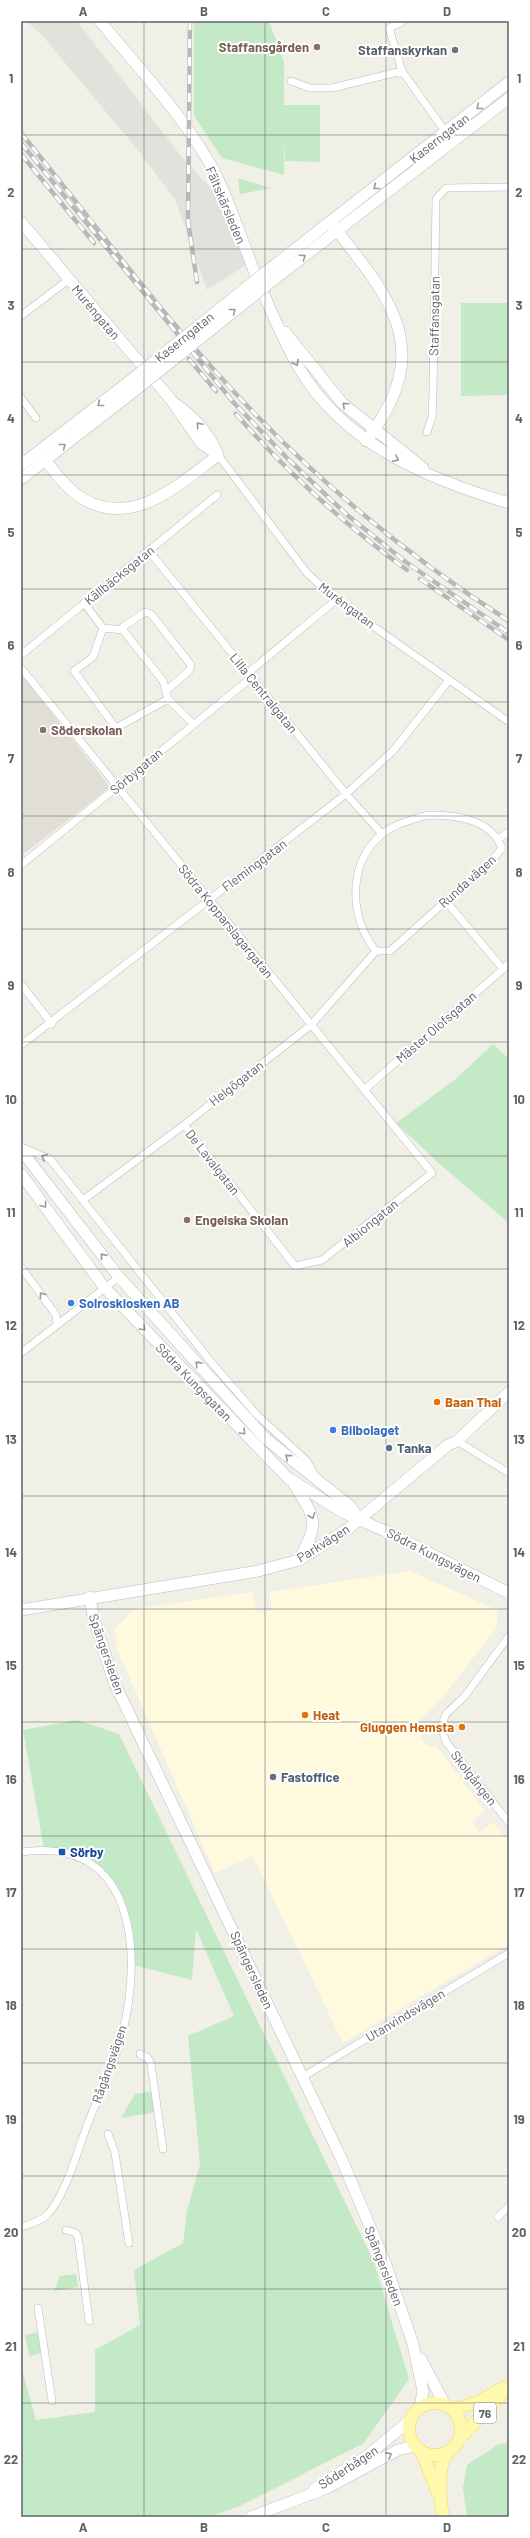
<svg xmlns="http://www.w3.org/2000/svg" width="530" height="2538" font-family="Barlow,sans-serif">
<rect width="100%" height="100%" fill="#f1f0e7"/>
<path fill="#fffade" d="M 410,1571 L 497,1610 L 497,1627 L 446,1693 L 418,1722 L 424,1732 L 420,1738 L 429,1747 L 436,1746 L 485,1811 L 472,1822 L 480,1832 L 493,1822 L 509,1842 L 509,1944 L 343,2043 L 253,1856 L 215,1873 L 117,1649 L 115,1628 L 135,1609 L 252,1592 L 256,1613 L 272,1610 L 269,1592 Z"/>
<path fill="#e2e1db" d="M 26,21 L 77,21 L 185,161 L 220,198 L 246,265 L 207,290 L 175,199 L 137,149 L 41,34 Z"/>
<path fill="#e1dfd5" d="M 21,674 L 110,787 L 21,856 Z"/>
<path fill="#c3e9c6" d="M 194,21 L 269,21 L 284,62 L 284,105 L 320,105 L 320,162 L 285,161 L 284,134 L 284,175 L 222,158 L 194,116 Z
M 238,178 L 271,188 L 240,194 Z
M 461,303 L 509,303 L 509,395 L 461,396 Z
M 493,1044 L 509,1059 L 509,1223 L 442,1166 L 396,1123 L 457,1078 Z
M 77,1720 L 119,1734 L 374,2262 L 409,2379 L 364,2443 L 240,2506 L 210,2517 L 21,2517 L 21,2366 L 36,2420 L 95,2412 L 95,2350 L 140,2325 L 134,2270 L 183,2243 L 187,2211 L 200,2164 L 188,2036 L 234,2016 L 196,1929 L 192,1980 L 133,1965 L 132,1941 L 108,1874 L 105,1876 L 98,1869 L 44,1849 L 23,1730 Z
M 154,2091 L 157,2112 L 121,2118 L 135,2094 Z
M 76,2274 L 78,2287 L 54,2291 L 60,2276 Z
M 38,2332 L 42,2353 L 29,2356 L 25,2335 Z
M 509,2443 L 509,2517 L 467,2517 L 463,2488 L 467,2465 L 499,2444 Z"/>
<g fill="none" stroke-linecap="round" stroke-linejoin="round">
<defs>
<path id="street" d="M 403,21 L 389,28 L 402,71 L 447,134
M 291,81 L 310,88 L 332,88 L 402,71
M 21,316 L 68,280
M 21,398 L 36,418
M 427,432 L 432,417 L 433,393 L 436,199 L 446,188 L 509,187
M 218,455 L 307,573 L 336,600 L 509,722
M 149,551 L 346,794 L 382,834
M 84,603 L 103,628 L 123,630
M 103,628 L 93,657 L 74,671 L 116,728 L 168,699
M 21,655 L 217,495
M 21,668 L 432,1173 L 322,1260 L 295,1266 L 184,1125
M 248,673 L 336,600
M 167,690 L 189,671 L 191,665 L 151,614 L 145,612 L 123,627 L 123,630 L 163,681 L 168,699 L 193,724
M 427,815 C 455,815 490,818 502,848 L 494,858 L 390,951 L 376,951 C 349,917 347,864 382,834 C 394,824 412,820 427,815 Z
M 498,839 L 509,832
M 21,865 L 251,678
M 445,900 L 503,969
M 21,984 L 52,1024
M 21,1045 L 346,794 L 393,751 L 449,680
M 364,1090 L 509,964
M 21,1147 L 50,1159 L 211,1362 L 257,1415 L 307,1461 L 314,1474
M 83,1200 L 184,1125 L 311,1025 L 376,951
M 21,1267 L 56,1315 L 57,1325
M 21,1353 L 119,1277
M 457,1441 L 509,1473
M 509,1636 L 464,1697 L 446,1714 L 441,1726 L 446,1742 L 509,1823
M 21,1852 C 136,1836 143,1953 122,2035 C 114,2065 99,2094 88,2123 C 78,2149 66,2196 46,2216 C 39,2222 29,2224 21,2227
M 140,2054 L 148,2058 L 151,2064 L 163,2149
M 301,2078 L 509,1953
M 108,2134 L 115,2153 L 129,2243
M 498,2217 L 509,2206
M 66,2230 L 76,2233 L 78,2237 L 89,2321
M 38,2308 L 52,2401"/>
<path id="secondary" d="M 100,21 C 139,69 184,116 214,171 C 231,204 241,239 255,273 C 268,304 281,337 298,366 C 342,443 427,479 509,503
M 21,222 L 172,401 L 201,443 L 218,455
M 333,226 C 394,302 435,351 366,441
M 267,271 L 509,82
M 272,281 L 509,98
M 285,332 L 342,403 L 423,468
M 174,403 C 193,416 209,433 218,455
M 38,452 C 51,466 62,484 77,495 C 129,532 179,485 218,455
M 21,465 L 131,380
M 21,479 L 138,388
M 21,1150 L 119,1277 L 266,1439 L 350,1506 L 359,1519
M 21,1174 L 104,1287 L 288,1478 L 344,1513 L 385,1531 L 509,1593
M 294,1484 C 317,1521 319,1522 299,1560
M 90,1597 L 93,1616 L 114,1682 L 342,2160 L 386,2265 L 413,2344 L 423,2391 L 420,2407
M 21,1610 L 258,1571 L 299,1560 L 349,1528 L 448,1445 L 457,1441 L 509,1392
M 421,2359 L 444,2403
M 314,2489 L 367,2456 L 409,2421
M 251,2517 L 327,2488 L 398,2450 L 415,2446"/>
<path id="primary" d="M409 2429a26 26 0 1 1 52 0a26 26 0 1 1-52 0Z
M 453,2409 L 476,2403 L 503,2388
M 460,2438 L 509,2387
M 421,2451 L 438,2493
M 443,2517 C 440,2496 436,2472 447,2453"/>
</defs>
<use href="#street" stroke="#b9bcc1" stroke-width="8"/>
<use href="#secondary" stroke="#babdc3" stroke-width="12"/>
<use href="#primary" stroke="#f8d859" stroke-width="13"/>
<use href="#street" stroke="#fff" stroke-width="7"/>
<use href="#secondary" stroke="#fff" stroke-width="11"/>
<use href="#primary" stroke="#fff9ae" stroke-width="12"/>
<defs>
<path id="rail" d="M 190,21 L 188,221 L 197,282
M 21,133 C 98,228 172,329 258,417 C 333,494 418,563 509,621
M 21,143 L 234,403 L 288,459 L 346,514 L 407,563 L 509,633
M 21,154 L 94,243
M 189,359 L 216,391
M 236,414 C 286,471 345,525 407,570
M 420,579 L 509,640"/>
</defs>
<use href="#rail" stroke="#b7b8b9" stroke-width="4.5"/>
<use href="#rail" stroke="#fff" stroke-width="3" stroke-dasharray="9" stroke-linecap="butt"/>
<defs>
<path id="secondary-bridge" d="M 131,380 L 267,271
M 138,388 L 272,281"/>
</defs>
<use href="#secondary-bridge" stroke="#babdc3" stroke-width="12" stroke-linecap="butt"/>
<use href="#secondary-bridge" stroke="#fff" stroke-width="11"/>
</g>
<defs><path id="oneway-chevron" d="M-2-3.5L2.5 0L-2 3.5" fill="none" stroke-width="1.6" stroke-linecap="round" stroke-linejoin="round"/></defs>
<g stroke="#96999d">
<use href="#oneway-chevron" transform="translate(479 107) rotate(141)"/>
<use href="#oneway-chevron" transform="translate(376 187) rotate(142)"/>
<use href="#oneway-chevron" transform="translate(303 257) rotate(-35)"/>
<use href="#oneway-chevron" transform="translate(233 311) rotate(-38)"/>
<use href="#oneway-chevron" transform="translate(296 363) rotate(61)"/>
<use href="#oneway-chevron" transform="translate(100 404) rotate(142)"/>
<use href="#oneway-chevron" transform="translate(345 405) rotate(-138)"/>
<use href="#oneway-chevron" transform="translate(199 425) rotate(-131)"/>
<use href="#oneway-chevron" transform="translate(63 446) rotate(-38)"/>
<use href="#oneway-chevron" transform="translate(396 459) rotate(26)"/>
<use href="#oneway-chevron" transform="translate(44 1157) rotate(-156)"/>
<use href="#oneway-chevron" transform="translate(44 1205) rotate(54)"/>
<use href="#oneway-chevron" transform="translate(103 1256) rotate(-129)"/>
<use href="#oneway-chevron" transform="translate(42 1295) rotate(-126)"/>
<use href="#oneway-chevron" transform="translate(143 1328) rotate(46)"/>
<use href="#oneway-chevron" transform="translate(198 1364) rotate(-132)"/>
<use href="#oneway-chevron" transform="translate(243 1432) rotate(46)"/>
<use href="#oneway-chevron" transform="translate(288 1457) rotate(-140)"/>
<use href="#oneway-chevron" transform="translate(312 1516) rotate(68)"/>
<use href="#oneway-chevron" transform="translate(389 2455) rotate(-29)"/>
</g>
<path fill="none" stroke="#5e6268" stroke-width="1" stroke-opacity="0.55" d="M 144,21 L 144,2517M 265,21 L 265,2517M 386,21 L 386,2517M 21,135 L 509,135M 21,249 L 509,249M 21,362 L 509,362M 21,475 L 509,475M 21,589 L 509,589M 21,702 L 509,702M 21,816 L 509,816M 21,929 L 509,929M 21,1042 L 509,1042M 21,1156 L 509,1156M 21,1269 L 509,1269M 21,1382 L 509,1382M 21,1496 L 509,1496M 21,1609 L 509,1609M 21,1722 L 509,1722M 21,1836 L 509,1836M 21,1949 L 509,1949M 21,2063 L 509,2063M 21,2176 L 509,2176M 21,2289 L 509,2289M 21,2403 L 509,2403"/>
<g fill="#8d6e63" stroke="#fff" stroke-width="1.5">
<circle cx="317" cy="47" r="4"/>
<circle cx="43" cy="730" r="4"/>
<circle cx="187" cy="1220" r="4"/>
</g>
<circle fill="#6b7280" stroke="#fff" stroke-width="1.5" cx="455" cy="50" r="4"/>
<g fill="#3f7fe0" stroke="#fff" stroke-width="1.5">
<circle cx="71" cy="1303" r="4"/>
<circle cx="333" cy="1430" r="4"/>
</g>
<g fill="#e8710a" stroke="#fff" stroke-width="1.5">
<circle cx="437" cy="1402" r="4"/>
<circle cx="305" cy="1715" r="4"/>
<circle cx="462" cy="1727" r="4"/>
</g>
<g fill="#5c6f8a" stroke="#fff" stroke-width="1.5">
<circle cx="389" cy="1448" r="4"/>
<circle cx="273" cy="1777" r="4"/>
</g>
<rect fill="#1a4fb4" stroke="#fff" stroke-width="1.5" x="58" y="1848" width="8" height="8" rx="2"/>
<g text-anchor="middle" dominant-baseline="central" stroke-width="4" stroke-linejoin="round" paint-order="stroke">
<rect fill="#fff" stroke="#8e9195" stroke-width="1" x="474" y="2403" width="22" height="20" rx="3"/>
<g font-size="12" font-weight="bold" fill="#5e6268">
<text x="485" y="2413">76</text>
</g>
<g font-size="13" font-weight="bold" fill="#785e54" stroke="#fff" text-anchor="start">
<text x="309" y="47" text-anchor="end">Staffansgården</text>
<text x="51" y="730">Söderskolan</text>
<text x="195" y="1220">Engelska Skolan</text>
</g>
<g font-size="13" font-weight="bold" fill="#5b616d" stroke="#fff" text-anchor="end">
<text x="447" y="50">Staffanskyrkan</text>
</g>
<g font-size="13" fill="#5e6268" stroke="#fff">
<text transform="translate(439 138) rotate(-38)">Kaserngatan</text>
<text transform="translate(226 205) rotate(67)">Fältskärsleden</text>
<text transform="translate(96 312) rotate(50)">Muréngatan</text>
<text transform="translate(434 316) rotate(-89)">Staffansgatan</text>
<text transform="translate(184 337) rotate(-39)">Kaserngatan</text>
<text transform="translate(119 575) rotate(-39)">Källbäcksgatan</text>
<text transform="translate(347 605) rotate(37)">Muréngatan</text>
<text transform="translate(264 693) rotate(51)">Lilla Centralgatan</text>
<text transform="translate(136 771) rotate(-40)">Sörbygatan</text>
<text transform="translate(254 865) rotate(-37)">Fleminggatan</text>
<text transform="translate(467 881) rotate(-42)">Runda vägen</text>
<text transform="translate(226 921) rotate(51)">Södra Kopparslagargatan</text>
<text transform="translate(436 1027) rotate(-41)">Mäster Olofsgatan</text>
<text transform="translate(236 1083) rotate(-38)">Helgögatan</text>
<text transform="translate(213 1162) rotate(52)">De Lavalgatan</text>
<text transform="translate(370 1223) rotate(-39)">Albiongatan</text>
<text transform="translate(194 1382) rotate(46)">Södra Kungsgatan</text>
<text transform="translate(323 1543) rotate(-32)">Parkvägen</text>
<text transform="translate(434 1555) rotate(27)">Södra Kungsvägen</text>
<text transform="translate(107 1654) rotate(71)">Spängersleden</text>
<text transform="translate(474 1778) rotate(52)">Skolgången</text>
<text transform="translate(252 1970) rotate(65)">Spängersleden</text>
<text transform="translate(405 2015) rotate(-31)">Utanvindsvägen</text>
<text transform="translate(109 2064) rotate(-71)">Rågångsvägen</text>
<text transform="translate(384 2266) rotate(69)">Spängersleden</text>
<text transform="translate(348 2467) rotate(-33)">Söderbågen</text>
</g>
<g font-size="13" font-weight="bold" fill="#366cbe" stroke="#fff" text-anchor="start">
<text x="79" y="1303">Solroskiosken AB</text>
<text x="341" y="1430">Bilbolaget</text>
</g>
<g font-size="13" font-weight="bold" fill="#c56008" stroke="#fff" text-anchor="start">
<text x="445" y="1402">Baan Thai</text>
<text x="313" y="1715">Heat</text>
<text x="454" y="1727" text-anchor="end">Gluggen Hemsta</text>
</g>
<g font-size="13" font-weight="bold" fill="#4e5e75" stroke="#fff" text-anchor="start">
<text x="397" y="1448">Tanka</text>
<text x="281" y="1777">Fastoffice</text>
</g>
<g font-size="13" font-weight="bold" fill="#164399" stroke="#fff" text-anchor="start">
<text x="70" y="1852">Sörby</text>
</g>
</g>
<rect width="530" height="2538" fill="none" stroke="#ffffff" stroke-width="44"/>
<rect x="22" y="22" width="486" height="2494" fill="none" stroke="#5e6268" stroke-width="1.5"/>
<g font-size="13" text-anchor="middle" font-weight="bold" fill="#5e6268">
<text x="83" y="16">A</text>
<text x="204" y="16">B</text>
<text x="326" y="16">C</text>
<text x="447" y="16">D</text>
<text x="11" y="83">1</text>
<text x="519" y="83">1</text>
<text x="11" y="197">2</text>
<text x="519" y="197">2</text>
<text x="11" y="310">3</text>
<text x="519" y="310">3</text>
<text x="11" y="423">4</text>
<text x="519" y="423">4</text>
<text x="11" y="537">5</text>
<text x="519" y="537">5</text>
<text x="11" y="650">6</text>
<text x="519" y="650">6</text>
<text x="11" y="763">7</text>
<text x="519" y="763">7</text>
<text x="11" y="877">8</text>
<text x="519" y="877">8</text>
<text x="11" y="990">9</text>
<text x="519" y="990">9</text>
<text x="11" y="1104">10</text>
<text x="519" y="1104">10</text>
<text x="11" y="1217">11</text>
<text x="519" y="1217">11</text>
<text x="11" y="1330">12</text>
<text x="519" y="1330">12</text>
<text x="11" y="1444">13</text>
<text x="519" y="1444">13</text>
<text x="11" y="1557">14</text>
<text x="519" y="1557">14</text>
<text x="11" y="1670">15</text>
<text x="519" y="1670">15</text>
<text x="11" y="1784">16</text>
<text x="519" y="1784">16</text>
<text x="11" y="1897">17</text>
<text x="519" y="1897">17</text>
<text x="11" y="2010">18</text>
<text x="519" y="2010">18</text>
<text x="11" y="2124">19</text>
<text x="519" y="2124">19</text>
<text x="11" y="2237">20</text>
<text x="519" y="2237">20</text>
<text x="11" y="2351">21</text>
<text x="519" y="2351">21</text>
<text x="11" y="2464">22</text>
<text x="519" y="2464">22</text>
<text x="83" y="2532">A</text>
<text x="204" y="2532">B</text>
<text x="326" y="2532">C</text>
<text x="447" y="2532">D</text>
</g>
</svg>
